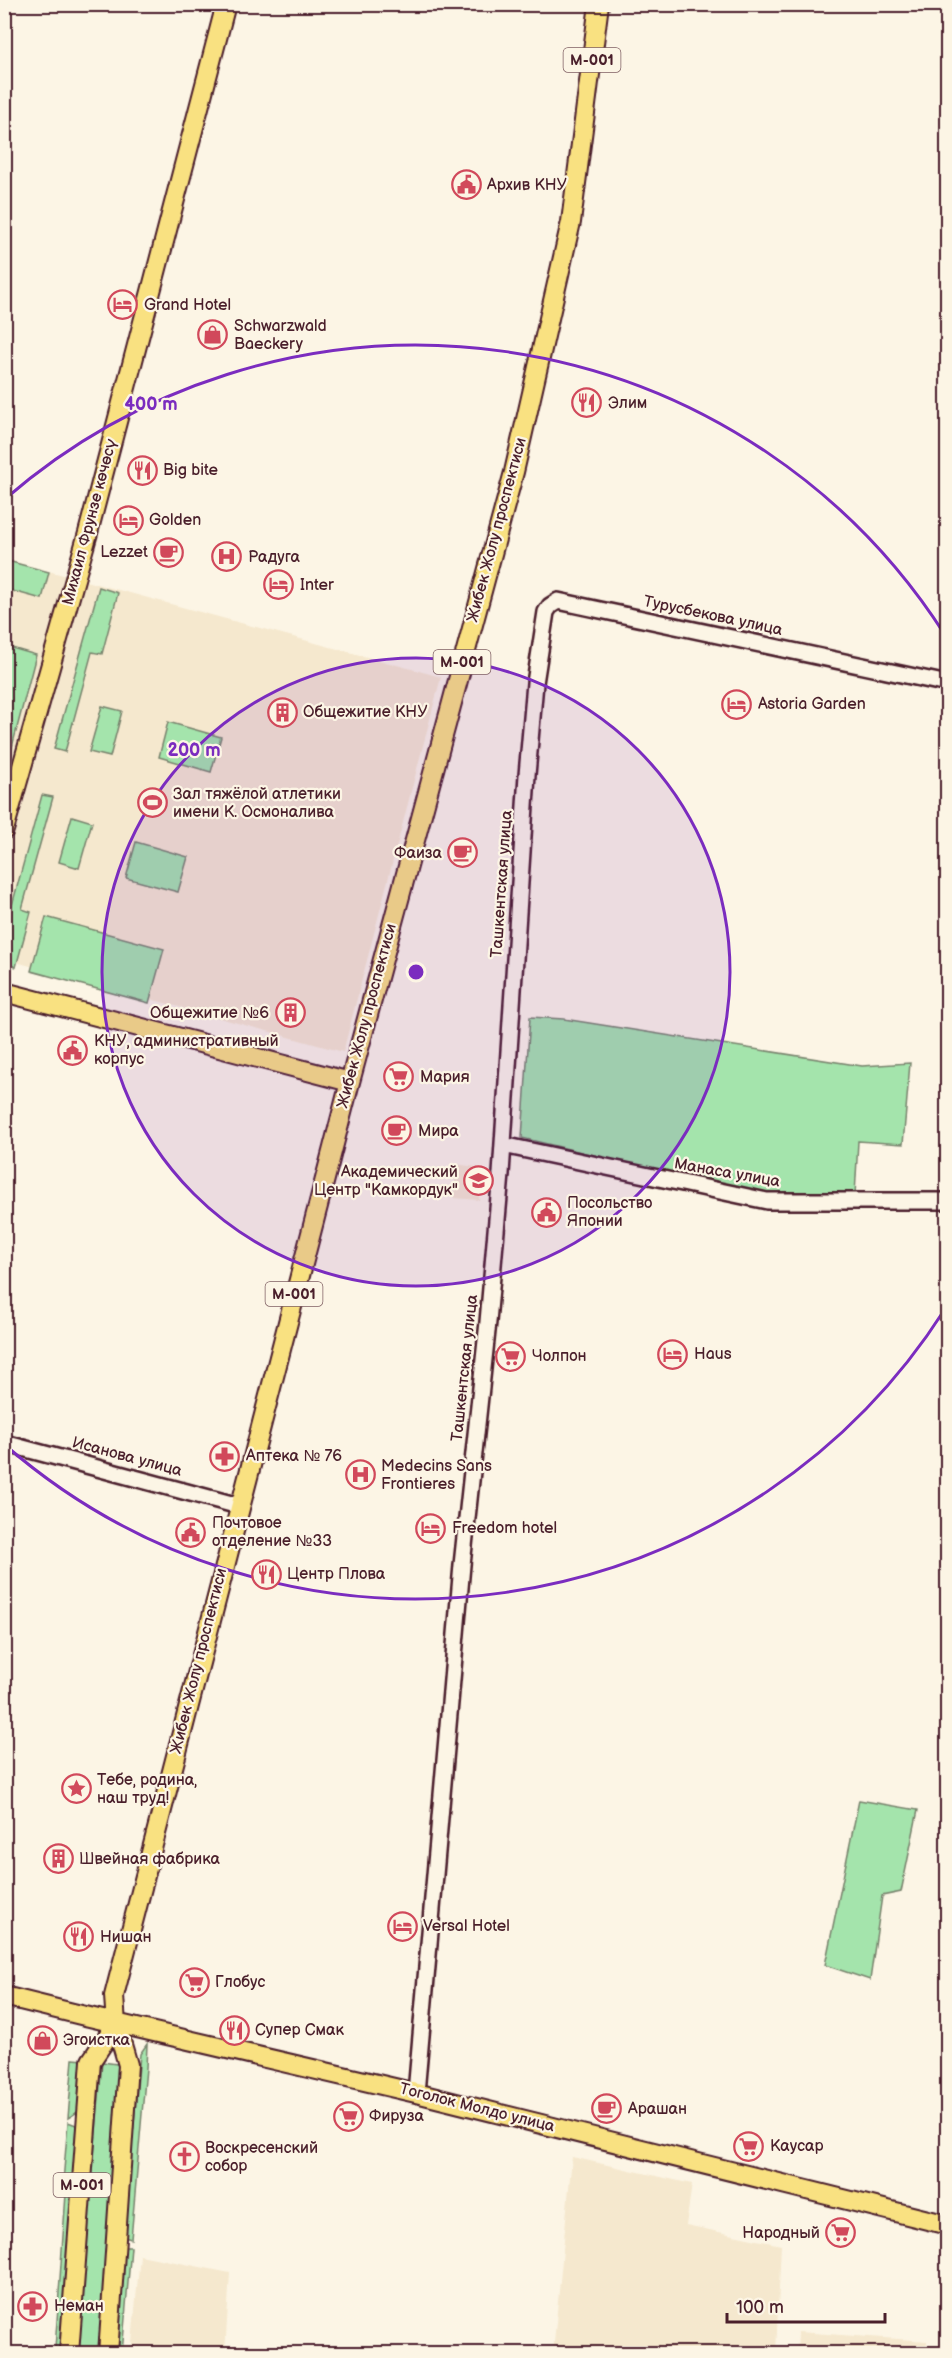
<svg xmlns="http://www.w3.org/2000/svg" width="952" height="2358" font-family="'Balsamiq Sans',sans-serif">
<rect width="100%" height="100%" fill="#fcf5e5"/>
<filter id="ink" filterUnits="userSpaceOnUse"><feTurbulence type="fractalNoise" baseFrequency=".0167" numOctaves="2"/><feDisplacementMap in="SourceGraphic" scale="12" xChannelSelector="R" yChannelSelector="G"/><feConvolveMatrix kernelMatrix="1 2 1 2 8 2 1 2 1" color-interpolation-filters="sRGB"/></filter>
<g filter="url(#ink)">
<path fill="#f5e8ce" d="M 4,559 L 441,677 L 343,1052 L 5,959 Z
M 456,1164 L 482,1168 L 479,1200 L 454,1198 Z
M 572,2157 L 692,2184 L 686,2225 L 781,2245 L 776,2353 L 553,2353 Z
M 140,2255 L 230,2273 L 225,2353 L 131,2353 Z
M 798,2332 L 927,2341 L 927,2353 L 797,2353 Z"/>
<path fill="#a4e4ac" stroke="#77826c" stroke-width="1.5" d="M 4,560 L 49,572 L 42,599 L 5,589 Z
M 99,587 L 118,593 L 102,654 L 92,652 L 65,752 L 54,749 Z
M 5,646 L 36,655 L 5,774 L 4,646 Z
M 102,706 L 122,711 L 110,757 L 89,752 Z
M 168,722 L 221,737 L 211,772 L 159,757 Z
M 42,795 L 53,797 L 22,909 L 31,912 L 16,967 L 5,963 L 5,931 Z
M 72,816 L 92,822 L 79,868 L 59,862 Z
M 136,842 L 188,857 L 178,892 L 126,878 Z
M 46,917 L 164,949 L 149,1003 L 31,971 Z
M 530,1017 L 564,1019 L 862,1066 L 910,1063 L 903,1144 L 858,1141 L 855,1195 L 759,1194 L 522,1138 Z
M 859,1800 L 918,1810 L 901,1892 L 882,1896 L 870,1980 L 825,1965 Z
M 147,2044 L 146,2068 L 131,2239 L 124,2237 L 140,2054 Z
M 73,2059 L 84,2060 L 79,2111 L 68,2118 Z
M 102,2062 L 124,2065 L 99,2353 L 77,2354 Z
M 68,2122 L 76,2125 L 73,2181 L 63,2182 Z
M 72,2193 L 60,2350 L 55,2349 L 66,2194 Z
M 124,2247 L 131,2247 L 122,2353 L 115,2354 Z"/>
<g fill="none" stroke-linecap="round" stroke-linejoin="round">
<defs>
<path id="minor" d="M 503,1145 L 767,1201 L 948,1201
M 4,1443 L 239,1506
M 416,2093 L 462,1565 L 488,1322 L 501,1174 L 527,775 L 535,683 L 546,612 L 550,606 L 558,601 L 948,684"/>
<path id="major" d="M 4,830 L 88,533 L 226,4
M 4,992 L 350,1082
M 4,1996 L 81,2015 L 416,2093 L 948,2225
M 69,2354 L 91,2061 L 116,2024
M 108,2354 L 128,2065 L 116,2024 L 114,1996 L 350,1082 L 514,472 L 571,222 L 599,4"/>
</defs>
<use href="#minor" stroke="#4a1f2b" stroke-width="20"/>
<use href="#major" stroke="#4a1f2b" stroke-width="22"/>
<use href="#minor" stroke="#fcf5e5" stroke-width="15"/>
<use href="#major" stroke="#f9e181" stroke-width="18"/>
</g>
</g>
<circle cx="416" cy="972" r="314" fill="#7b2cbf" fill-opacity=".12"/>
<g fill="none" stroke="#7b2cbf" stroke-width="3">
<circle cx="416" cy="972" r="314"/>
<path d="M945 1309A627 627 0 0 1 5 1445M5 499A627 627 0 0 1 945 635"/>
</g>
<defs>
<symbol id="civic-ring" viewBox="-11 -11 22 22"><circle r="9.5" fill="#fcf5e5" stroke="#d1495b" stroke-width="1.5"/><path d="M-.6-6.5H3V-4.5H.6V-3L4-1V1h2V6H-6V1h2V-1L-.6-3ZM-1.2 2.5V6h2.4V2.5Z" fill="#d1495b"/></symbol>
<symbol id="hotel-ring" viewBox="-11 -11 22 22"><circle r="9.5" fill="#fcf5e5" stroke="#d1495b" stroke-width="1.5"/><path d="M-6-4.5h1.5V1H6V5H4.5V3h-9V5H-6ZM-4 0a1.8 1.8 0 1 1 3.6 0ZM.5 0V-2.5h3Q6-2.5 6 0Z" fill="#d1495b"/></symbol>
<symbol id="shop-ring" viewBox="-11 -11 22 22"><circle r="9.5" fill="#fcf5e5" stroke="#d1495b" stroke-width="1.5"/><path d="M-5-2.5h2.3a2.7 3.5 0 0 1 5.4 0H5L5.5 6h-11ZM-1.5-2.5h3a1.5 2.3 0 0 0-3 0Z" fill="#d1495b"/></symbol>
<symbol id="restaurant-ring" viewBox="-11 -11 22 22"><circle r="9.5" fill="#fcf5e5" stroke="#d1495b" stroke-width="1.5"/><path d="M-5-6h1v4h1v-4h1v4h1v-4h1v5L-1.5 .5V6h-2V.5L-5-1ZM5-6V6H3V1.5H1.5Q1.5-4 5-6Z" fill="#d1495b"/></symbol>
<symbol id="cafe-ring" viewBox="-11 -11 22 22"><circle r="9.5" fill="#fcf5e5" stroke="#d1495b" stroke-width="1.5"/><path d="M-5.5-4.5H6V0H3Q3 3.5 0 3.5H-2.5Q-5.5 3.5-5.5 0ZM3-3.2v2h1.7v-2ZM-6 4.5H4V6H-6Z" fill="#d1495b"/></symbol>
<symbol id="hospital-ring" viewBox="-11 -11 22 22"><circle r="9.5" fill="#fcf5e5" stroke="#d1495b" stroke-width="1.5"/><path d="M-5-5h3v3.5h4V-5h3V5h-3V1.5h-4V5h-3Z" fill="#d1495b"/></symbol>
<symbol id="building-ring" viewBox="-11 -11 22 22"><circle r="9.5" fill="#fcf5e5" stroke="#d1495b" stroke-width="1.5"/><path d="M-4-6H4V6H1V3H-1V6H-4ZM-2.5-4.3h1.7v1.8h-1.7ZM.8-4.3h1.7v1.8H.8ZM-2.5-1h1.7V.8h-1.7ZM.8-1h1.7V.8H.8Z" fill="#d1495b"/></symbol>
<symbol id="stadium-ring" viewBox="-11 -11 22 22"><circle r="9.5" fill="#fcf5e5" stroke="#d1495b" stroke-width="1.5"/><path d="M0-5a6.5 5 0 1 0 0 10a6.5 5 0 1 0 0-10ZM-3.5-1.8h7v3.6h-7Z" fill="#d1495b"/></symbol>
<symbol id="supermarket-ring" viewBox="-11 -11 22 22"><circle r="9.5" fill="#fcf5e5" stroke="#d1495b" stroke-width="1.5"/><path d="M-6-5.5h2.5l.6 2H6L4.5 2H-2.5L-4.4-4H-6ZM-1.5 3.2a1.3 1.3 0 1 0 .1 0ZM3 3.2a1.3 1.3 0 1 0 .1 0Z" fill="#d1495b"/></symbol>
<symbol id="university-ring" viewBox="-11 -11 22 22"><circle r="9.5" fill="#fcf5e5" stroke="#d1495b" stroke-width="1.5"/><path d="M0-5L7-2L0 1L-7-2ZM-4 1L0 2.5L4 1V4Q0 6-4 4Z" fill="#d1495b"/></symbol>
<symbol id="pharmacy-ring" viewBox="-11 -11 22 22"><circle r="9.5" fill="#fcf5e5" stroke="#d1495b" stroke-width="1.5"/><path d="M-2-6h4v4h4v4h-4v4h-4v-4h-4v-4h4Z" fill="#d1495b"/></symbol>
<symbol id="sight-ring" viewBox="-11 -11 22 22"><circle r="9.5" fill="#fcf5e5" stroke="#d1495b" stroke-width="1.5"/><path d="M0-6L1.8-2.2L6-1.7L2.9 1.2L3.7 5.4L0 3.3L-3.7 5.4L-2.9 1.2L-6-1.7L-1.8-2.2Z" fill="#d1495b"/></symbol>
<symbol id="church-ring" viewBox="-11 -11 22 22"><circle r="9.5" fill="#fcf5e5" stroke="#d1495b" stroke-width="1.5"/><path d="M-1.2-6h2.4v3.5h3.3v2.4h-3.3V6h-2.4V-.1h-3.3v-2.4h3.3Z" fill="#d1495b"/></symbol>
</defs>
<g fill-rule="evenodd">
<use href="#civic-ring" x="450" y="168" width="33" height="33"/>
<use href="#hotel-ring" x="106" y="288" width="33" height="33"/>
<use href="#shop-ring" x="196" y="318" width="33" height="33"/>
<use href="#restaurant-ring" x="570" y="386" width="33" height="33"/>
<use href="#restaurant-ring" x="126" y="454" width="33" height="33"/>
<use href="#hotel-ring" x="112" y="504" width="33" height="33"/>
<use href="#cafe-ring" x="152" y="536" width="33" height="33"/>
<use href="#hospital-ring" x="210" y="540" width="33" height="33"/>
<use href="#hotel-ring" x="262" y="568" width="33" height="33"/>
<use href="#hotel-ring" x="720" y="688" width="33" height="33"/>
<use href="#building-ring" x="266" y="696" width="33" height="33"/>
<use href="#stadium-ring" x="136" y="786" width="33" height="33"/>
<use href="#cafe-ring" x="446" y="836" width="33" height="33"/>
<use href="#building-ring" x="274" y="996" width="33" height="33"/>
<use href="#civic-ring" x="56" y="1034" width="33" height="33"/>
<use href="#supermarket-ring" x="382" y="1060" width="33" height="33"/>
<use href="#cafe-ring" x="380" y="1114" width="33" height="33"/>
<use href="#university-ring" x="462" y="1164" width="33" height="33"/>
<use href="#civic-ring" x="530" y="1196" width="33" height="33"/>
<use href="#hotel-ring" x="656" y="1338" width="33" height="33"/>
<use href="#supermarket-ring" x="494" y="1340" width="33" height="33"/>
<use href="#pharmacy-ring" x="208" y="1440" width="33" height="33"/>
<use href="#hospital-ring" x="344" y="1458" width="33" height="33"/>
<use href="#hotel-ring" x="414" y="1512" width="33" height="33"/>
<use href="#civic-ring" x="174" y="1516" width="33" height="33"/>
<use href="#restaurant-ring" x="250" y="1558" width="33" height="33"/>
<use href="#sight-ring" x="60" y="1772" width="33" height="33"/>
<use href="#building-ring" x="42" y="1842" width="33" height="33"/>
<use href="#hotel-ring" x="386" y="1910" width="33" height="33"/>
<use href="#restaurant-ring" x="62" y="1920" width="33" height="33"/>
<use href="#supermarket-ring" x="178" y="1966" width="33" height="33"/>
<use href="#restaurant-ring" x="218" y="2014" width="33" height="33"/>
<use href="#shop-ring" x="26" y="2024" width="33" height="33"/>
<use href="#cafe-ring" x="590" y="2092" width="33" height="33"/>
<use href="#supermarket-ring" x="332" y="2100" width="33" height="33"/>
<use href="#supermarket-ring" x="732" y="2130" width="33" height="33"/>
<use href="#church-ring" x="168" y="2140" width="33" height="33"/>
<use href="#supermarket-ring" x="824" y="2216" width="33" height="33"/>
<use href="#pharmacy-ring" x="16" y="2290" width="33" height="33"/>
</g>
<g text-anchor="middle" dominant-baseline="central" stroke-width="4.5" stroke-linejoin="round" paint-order="stroke">
<g fill="#fcf5e5" stroke="#7f5f63" stroke-width="1.5">
<rect x="563.5" y="48" width="57" height="24" rx="4.5"/>
<rect x="433.5" y="650" width="57" height="24" rx="4.5"/>
<rect x="265.5" y="1282" width="57" height="24" rx="4.5"/>
<rect x="53.5" y="2173" width="57" height="24" rx="4.5"/>
</g>
<g font-size="15" font-weight="bold" fill="#4a1f2b">
<text x="592" y="60">М-001</text>
<text x="462" y="662">М-001</text>
<text x="294" y="1294">М-001</text>
<text x="82" y="2185">М-001</text>
</g>
<g font-size="16" fill="#4a1f2b" stroke="#fcf5e5" text-anchor="start">
<text x="487" y="185">Архив КНУ</text>
<text x="144" y="305">Grand Hotel</text>
<text x="234" y="326">Schwarzwald<tspan x="234" dy="18">Baeckery</tspan></text>
<text x="608" y="403">Элим</text>
<text x="163" y="470">Big bite</text>
<text x="149" y="520">Golden</text>
<text x="148" y="552" text-anchor="end">Lezzet</text>
<text x="248" y="557">Радуга</text>
<text x="300" y="585">Inter</text>
<text x="758" y="704">Astoria Garden</text>
<text x="303" y="712">Общежитие КНУ</text>
<text x="173" y="794">Зал тяжёлой атлетики<tspan x="173" dy="18">имени К. Осмоналива</tspan></text>
<text x="442" y="853" text-anchor="end">Фаиза</text>
<text x="269" y="1013" text-anchor="end">Общежитие №6</text>
<text x="94" y="1041">КНУ, административный<tspan x="94" dy="18">корпус</tspan></text>
<text x="420" y="1077">Мария</text>
<text x="418" y="1131">Мира</text>
<text x="458" y="1172" text-anchor="end">Академический<tspan x="458" dy="18">Центр "Камкордук"</tspan></text>
<text x="567" y="1203">Посольство<tspan x="567" dy="18">Японии</tspan></text>
<text x="694" y="1354">Haus</text>
<text x="532" y="1356">Чолпон</text>
<text x="246" y="1456">Аптека № 76</text>
<text x="381" y="1466">Medecins Sans<tspan x="381" dy="18">Frontieres</tspan></text>
<text x="212" y="1523">Почтовое<tspan x="212" dy="18">отделение №33</tspan></text>
<text x="452" y="1528">Freedom hotel</text>
<text x="287" y="1574">Центр Плова</text>
<text x="97" y="1780">Тебе, родина,<tspan x="97" dy="18">наш труд!</tspan></text>
<text x="79" y="1859">Швейная фабрика</text>
<text x="423" y="1926">Versal Hotel</text>
<text x="100" y="1937">Нишан</text>
<text x="215" y="1982">Глобус</text>
<text x="255" y="2030">Супер Смак</text>
<text x="63" y="2040">Эгоистка</text>
<text x="628" y="2109">Арашан</text>
<text x="369" y="2116">Фируза</text>
<text x="770" y="2146">Каусар</text>
<text x="205" y="2148">Воскресенский<tspan x="205" dy="18">собор</tspan></text>
<text x="820" y="2233" text-anchor="end">Народный</text>
<text x="54" y="2306">Неман</text>
</g>
<g font-size="16" fill="#4a1f2b" stroke="#fcf5e5">
<text transform="translate(90 522) rotate(-75)">Михаил Фрунзе көчөсү</text>
<text transform="translate(497 530) rotate(-75)">Жибек Жолу проспектиси</text>
<text transform="translate(713 616) rotate(12)">Турусбекова улица</text>
<text transform="translate(502 884) rotate(-86)">Ташкентская улица</text>
<text transform="translate(367 1016) rotate(-75)">Жибек Жолу проспектиси</text>
<text transform="translate(727 1173) rotate(10)">Манаса улица</text>
<text transform="translate(465 1368) rotate(-84)">Ташкентская улица</text>
<text transform="translate(127 1457) rotate(15)">Исанова улица</text>
<text transform="translate(199 1661) rotate(-76)">Жибек Жолу проспектиси</text>
<text transform="translate(477 2108) rotate(14)">Тоголок Молдо улица</text>
</g>
</g>
<circle cx="416" cy="972" r="9" fill="#7b2cbf" stroke="#fcf5e5" stroke-width="3"/>
<g font-size="18" text-anchor="middle" font-weight="bold" fill="#7b2cbf" stroke="#fcf5e5" stroke-width="4.5" stroke-linejoin="round" paint-order="stroke">
<text x="151" y="410">400 m</text>
<text x="194" y="756">200 m</text>
</g>
<rect width="952" height="2358" fill="none" stroke="#fcf5e5" stroke-width="24"/>
<rect x="12" y="12" width="928" height="2334" fill="none" stroke="#4a1f2b" stroke-width="2" filter="url(#ink)"/>
<path d="M727 2313v9h158v-9" fill="none" stroke="#4a1f2b" stroke-width="3"/>
<text x="736" y="2313" font-size="18" fill="#4a1f2b" stroke="#fcf5e5" stroke-width="4.5" paint-order="stroke">100 m</text>
</svg>
